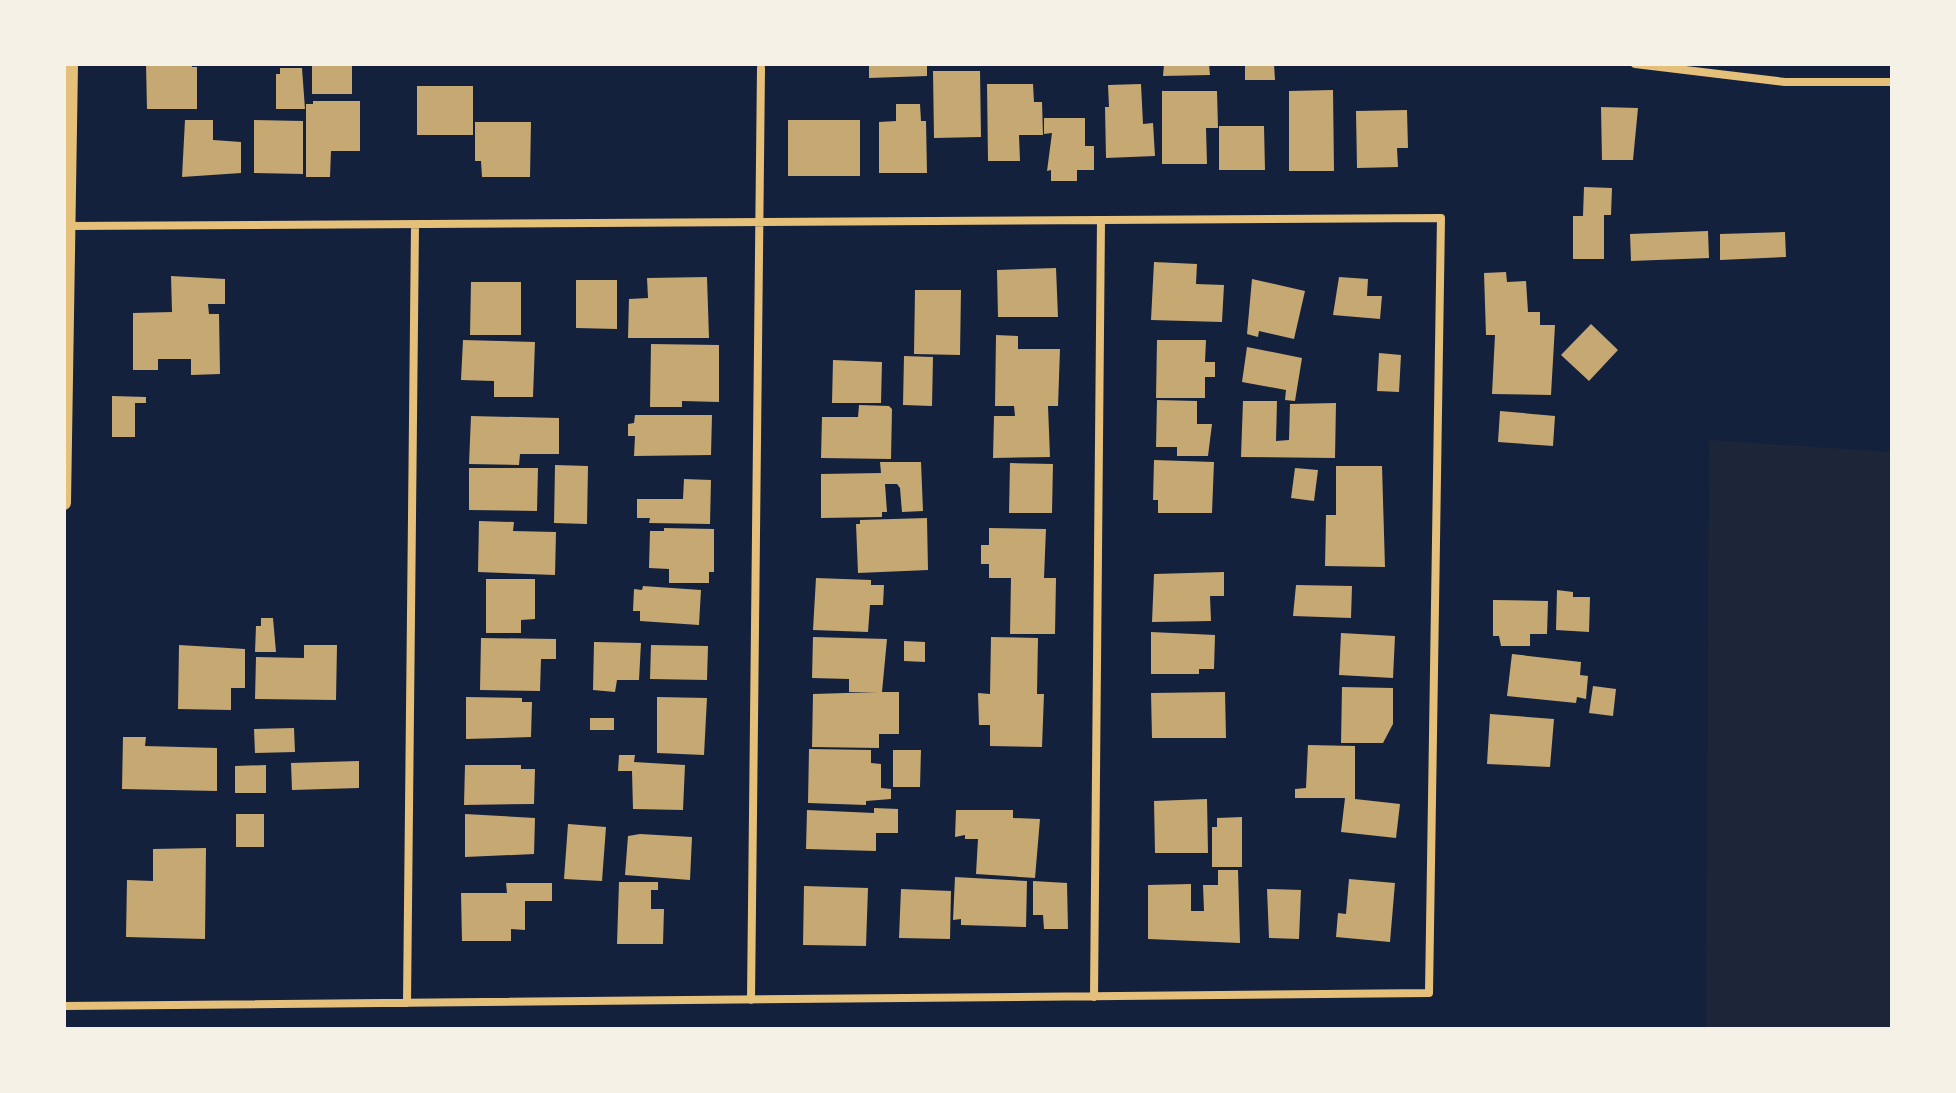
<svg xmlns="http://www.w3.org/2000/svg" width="1956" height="1093" font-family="'Titillium Web',sans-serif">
<rect width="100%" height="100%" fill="#14213d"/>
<path fill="#1d2539" d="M 1709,440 L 1892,452 L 1892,1029 L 1706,1029 Z"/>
<path fill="#c6a872" d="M 146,64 L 192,64 L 192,67 L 197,67 L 197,109 L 147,109 Z
M 312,64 L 352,64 L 352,94 L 312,94 Z
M 869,64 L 927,64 L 927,76 L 869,78 Z
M 1164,64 L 1209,64 L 1210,75 L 1163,76 Z
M 1245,64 L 1274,64 L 1275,80 L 1245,80 Z
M 280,68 L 302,68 L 305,109 L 276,109 L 276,74 L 280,74 Z
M 933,71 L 980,71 L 981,137 L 934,138 Z
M 987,84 L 1033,84 L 1034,102 L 1042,102 L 1043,135 L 1019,135 L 1020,161 L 988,161 Z
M 1141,84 L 1143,124 L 1153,123 L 1155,156 L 1106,158 L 1105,107 L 1109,107 L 1108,85 Z
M 417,86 L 473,86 L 473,135 L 417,135 Z
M 1333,90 L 1334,171 L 1289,171 L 1289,91 Z
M 1162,91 L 1217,91 L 1218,128 L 1206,128 L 1207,164 L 1162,164 Z
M 313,101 L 360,101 L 360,151 L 331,151 L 330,177 L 306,177 L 306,104 L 313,104 Z
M 896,104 L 920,104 L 921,121 L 926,121 L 927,173 L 879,173 L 879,122 L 896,121 Z
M 1601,107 L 1638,108 L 1633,160 L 1602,160 Z
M 1407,110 L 1408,148 L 1397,148 L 1398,167 L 1357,168 L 1356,111 Z
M 1044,118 L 1085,118 L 1085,146 L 1094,146 L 1094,170 L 1077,170 L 1077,181 L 1051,181 L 1051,170 L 1047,171 L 1052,133 L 1044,134 Z
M 185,120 L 213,120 L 213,140 L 241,142 L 241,173 L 182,177 Z
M 254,120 L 303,121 L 303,174 L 254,173 Z
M 788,120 L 860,120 L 860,176 L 788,176 Z
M 475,122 L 531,122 L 530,177 L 482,177 L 481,161 L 475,161 Z
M 1219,126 L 1264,126 L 1265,170 L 1219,170 Z
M 1584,187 L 1612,188 L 1611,215 L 1604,215 L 1604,259 L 1573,259 L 1573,216 L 1583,216 Z
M 1708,231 L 1709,258 L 1631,261 L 1630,234 Z
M 1785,232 L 1786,257 L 1720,260 L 1720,234 Z
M 1154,262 L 1197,264 L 1196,284 L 1224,285 L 1222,322 L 1151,320 Z
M 1056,268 L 1058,317 L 998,317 L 997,270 Z
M 1506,272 L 1507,282 L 1526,281 L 1528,312 L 1540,312 L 1540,325 L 1555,325 L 1551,395 L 1492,394 L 1495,335 L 1486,335 L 1484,273 Z
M 171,276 L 225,279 L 225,304 L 208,304 L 209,314 L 219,314 L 220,374 L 191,375 L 191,359 L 158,359 L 158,370 L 133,370 L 133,313 L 172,312 Z
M 707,277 L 709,338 L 628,338 L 629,299 L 648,298 L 647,278 Z
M 1339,277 L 1368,279 L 1367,296 L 1382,296 L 1380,319 L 1333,315 Z
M 1252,279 L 1305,291 L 1294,339 L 1259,331 L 1258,337 L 1247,334 Z
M 576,280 L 617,280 L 617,329 L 576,328 Z
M 471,282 L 521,282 L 521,335 L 470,335 Z
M 915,290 L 961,290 L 960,355 L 914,354 Z
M 1591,324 L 1618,350 L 1589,381 L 1561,355 Z
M 996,335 L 1018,336 L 1018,349 L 1060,349 L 1058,406 L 1048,406 L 1050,457 L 993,458 L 994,416 L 1015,416 L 1014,406 L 995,406 Z
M 463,340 L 535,342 L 533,397 L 494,397 L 494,381 L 461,380 Z
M 1157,340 L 1206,340 L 1205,362 L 1215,362 L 1215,377 L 1205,377 L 1205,398 L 1156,398 Z
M 651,344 L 719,345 L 719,402 L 682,401 L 682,407 L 650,407 Z
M 1247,347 L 1302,358 L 1295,401 L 1285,400 L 1286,390 L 1242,382 Z
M 1379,353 L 1401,355 L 1399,392 L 1377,391 Z
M 904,356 L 933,357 L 932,406 L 903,405 Z
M 833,360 L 882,362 L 881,403 L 832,403 Z
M 112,396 L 146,397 L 146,403 L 135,403 L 135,437 L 112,437 Z
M 1157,400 L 1197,401 L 1197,424 L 1212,424 L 1208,456 L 1177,456 L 1177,447 L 1156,447 Z
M 1243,401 L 1277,401 L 1276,441 L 1289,440 L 1290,404 L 1336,403 L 1335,458 L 1241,457 Z
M 859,405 L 889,406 L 892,409 L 891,459 L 821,458 L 822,417 L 858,417 Z
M 1500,411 L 1555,416 L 1553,446 L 1498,442 Z
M 635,415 L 712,415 L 711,455 L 634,456 L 635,436 L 628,436 L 628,424 L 634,423 Z
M 471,416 L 559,418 L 559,454 L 520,454 L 519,465 L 469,464 Z
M 1154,460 L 1214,462 L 1212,513 L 1158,513 L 1158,500 L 1153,500 Z
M 880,462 L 921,462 L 923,511 L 902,512 L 900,488 L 897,484 L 885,484 L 887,512 L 882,512 L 882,517 L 821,518 L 821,474 L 881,473 Z
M 1010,463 L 1053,464 L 1052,513 L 1009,513 Z
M 555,465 L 588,466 L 587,524 L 554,523 Z
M 1336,466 L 1382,466 L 1385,567 L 1325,566 L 1326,515 L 1336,515 Z
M 469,468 L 538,468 L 537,511 L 469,510 Z
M 1295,468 L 1318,470 L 1314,501 L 1291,498 Z
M 684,479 L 711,480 L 710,524 L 649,523 L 650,518 L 637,518 L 637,499 L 683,499 Z
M 927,518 L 928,570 L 858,573 L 856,524 L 860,524 L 860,520 Z
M 479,521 L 514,522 L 513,531 L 556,532 L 555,575 L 478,572 Z
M 664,528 L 714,529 L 714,572 L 709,572 L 709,583 L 669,583 L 669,569 L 649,568 L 650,531 L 664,531 Z
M 989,528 L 1046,529 L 1044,578 L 1056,578 L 1055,634 L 1010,634 L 1011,578 L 989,578 L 989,564 L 981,564 L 981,545 L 989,545 Z
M 1224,572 L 1224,596 L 1210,596 L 1211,621 L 1152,622 L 1154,574 Z
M 816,578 L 871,580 L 871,585 L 884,585 L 883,605 L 870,605 L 868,632 L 813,630 Z
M 486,579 L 535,579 L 535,619 L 521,620 L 521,633 L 486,633 Z
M 1296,585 L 1352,586 L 1351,618 L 1293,616 Z
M 643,586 L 701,590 L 699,625 L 640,621 L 640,611 L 633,611 L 634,589 L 642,590 Z
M 1557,590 L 1573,592 L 1573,597 L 1590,597 L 1589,632 L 1556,630 Z
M 1493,600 L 1548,601 L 1547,634 L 1530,634 L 1530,646 L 1501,646 L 1499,636 L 1493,636 Z
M 261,618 L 273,618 L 276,652 L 255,652 L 256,626 L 261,626 Z
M 1151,632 L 1215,635 L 1214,669 L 1199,669 L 1199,674 L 1151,674 Z
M 1341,633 L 1395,636 L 1393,678 L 1339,675 Z
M 813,637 L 887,639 L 882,692 L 899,692 L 899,734 L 879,734 L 879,748 L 812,747 L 813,694 L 878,692 L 849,692 L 849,679 L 812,678 Z
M 991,637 L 1038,638 L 1037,694 L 1044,694 L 1042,747 L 990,746 L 990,725 L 979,725 L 978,693 L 990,694 Z
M 481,638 L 556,639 L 556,659 L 541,659 L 540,691 L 480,690 Z
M 904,641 L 925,642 L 925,662 L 904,661 Z
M 594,642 L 641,643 L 639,680 L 617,680 L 615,692 L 593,690 Z
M 179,645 L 245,649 L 245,688 L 231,688 L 231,710 L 178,709 Z
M 304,645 L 337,645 L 336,700 L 255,699 L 256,657 L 304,658 Z
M 651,645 L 708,646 L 707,680 L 650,679 Z
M 1512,654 L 1581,662 L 1580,675 L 1588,676 L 1586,699 L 1577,697 L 1576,703 L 1507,696 Z
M 1593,686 L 1616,689 L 1613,716 L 1589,713 Z
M 1342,687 L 1393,688 L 1393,724 L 1383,743 L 1341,743 Z
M 1225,692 L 1226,738 L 1152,738 L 1151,693 Z
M 466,697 L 522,698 L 522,702 L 532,702 L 531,737 L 466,739 Z
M 657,697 L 707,698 L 704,755 L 657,753 Z
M 1490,714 L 1554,719 L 1550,767 L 1487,764 Z
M 590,718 L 614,718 L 614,730 L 590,730 Z
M 294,728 L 295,752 L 255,753 L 254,729 Z
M 123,737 L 146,737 L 145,746 L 217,748 L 217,791 L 122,789 Z
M 1308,745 L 1355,746 L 1355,799 L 1400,804 L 1396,838 L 1341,832 L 1345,798 L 1295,798 L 1295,789 L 1306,788 Z
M 809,749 L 871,750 L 871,763 L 881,764 L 881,788 L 891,789 L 891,799 L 866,801 L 866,805 L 808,803 Z
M 893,750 L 921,750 L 920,787 L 893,787 Z
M 619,755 L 635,755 L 634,762 L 685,765 L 683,810 L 633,809 L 632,771 L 618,771 Z
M 359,761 L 359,788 L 292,790 L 291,763 Z
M 266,765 L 266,793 L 235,793 L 235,766 Z
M 465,765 L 521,765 L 521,769 L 535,769 L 534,804 L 464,805 Z
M 1207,799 L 1208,853 L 1155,853 L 1154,801 Z
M 874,808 L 898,809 L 898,833 L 876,833 L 876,851 L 806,849 L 807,810 L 874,813 Z
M 956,810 L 1013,810 L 1013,818 L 1040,819 L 1035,878 L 976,874 L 978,839 L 965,839 L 965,835 L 955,837 Z
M 236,814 L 264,814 L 264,847 L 236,847 Z
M 465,814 L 535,818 L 534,854 L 465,857 Z
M 1242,817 L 1242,867 L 1212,867 L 1212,827 L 1217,827 L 1217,818 Z
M 568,824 L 606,827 L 602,881 L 564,879 Z
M 640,834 L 692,837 L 690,880 L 625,875 L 628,836 Z
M 206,848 L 205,939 L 126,937 L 127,880 L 153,881 L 153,849 Z
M 1218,870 L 1238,870 L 1240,943 L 1148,939 L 1148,885 L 1191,884 L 1191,911 L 1204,911 L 1203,885 L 1218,885 Z
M 955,877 L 1027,881 L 1026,927 L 961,925 L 961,919 L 953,920 Z
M 1349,879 L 1395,883 L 1390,942 L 1336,937 L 1338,913 L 1346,914 Z
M 1033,881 L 1067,883 L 1068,929 L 1044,929 L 1043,915 L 1033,915 Z
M 619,882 L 658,882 L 658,890 L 651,890 L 651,909 L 664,909 L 663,944 L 617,944 Z
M 506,883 L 552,883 L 552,901 L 525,901 L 525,930 L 511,929 L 511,941 L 462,941 L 461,893 L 507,893 Z
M 804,886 L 868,888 L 866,946 L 803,945 Z
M 901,889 L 951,891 L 950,939 L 899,938 Z
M 1267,889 L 1301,890 L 1299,939 L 1269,938 Z"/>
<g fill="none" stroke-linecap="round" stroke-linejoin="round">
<path stroke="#e5c07b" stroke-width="8" d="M 1635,64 L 1785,82 L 1892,82
M 1094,997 L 1101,220
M 751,1000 L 761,68
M 407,1003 L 415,225
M 64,1006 L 1429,993 L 1441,218 L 68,226"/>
<path stroke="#e5c07b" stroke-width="14" d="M 64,503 L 71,64"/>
</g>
<rect width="1956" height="1093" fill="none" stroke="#f6f1e7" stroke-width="132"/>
</svg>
